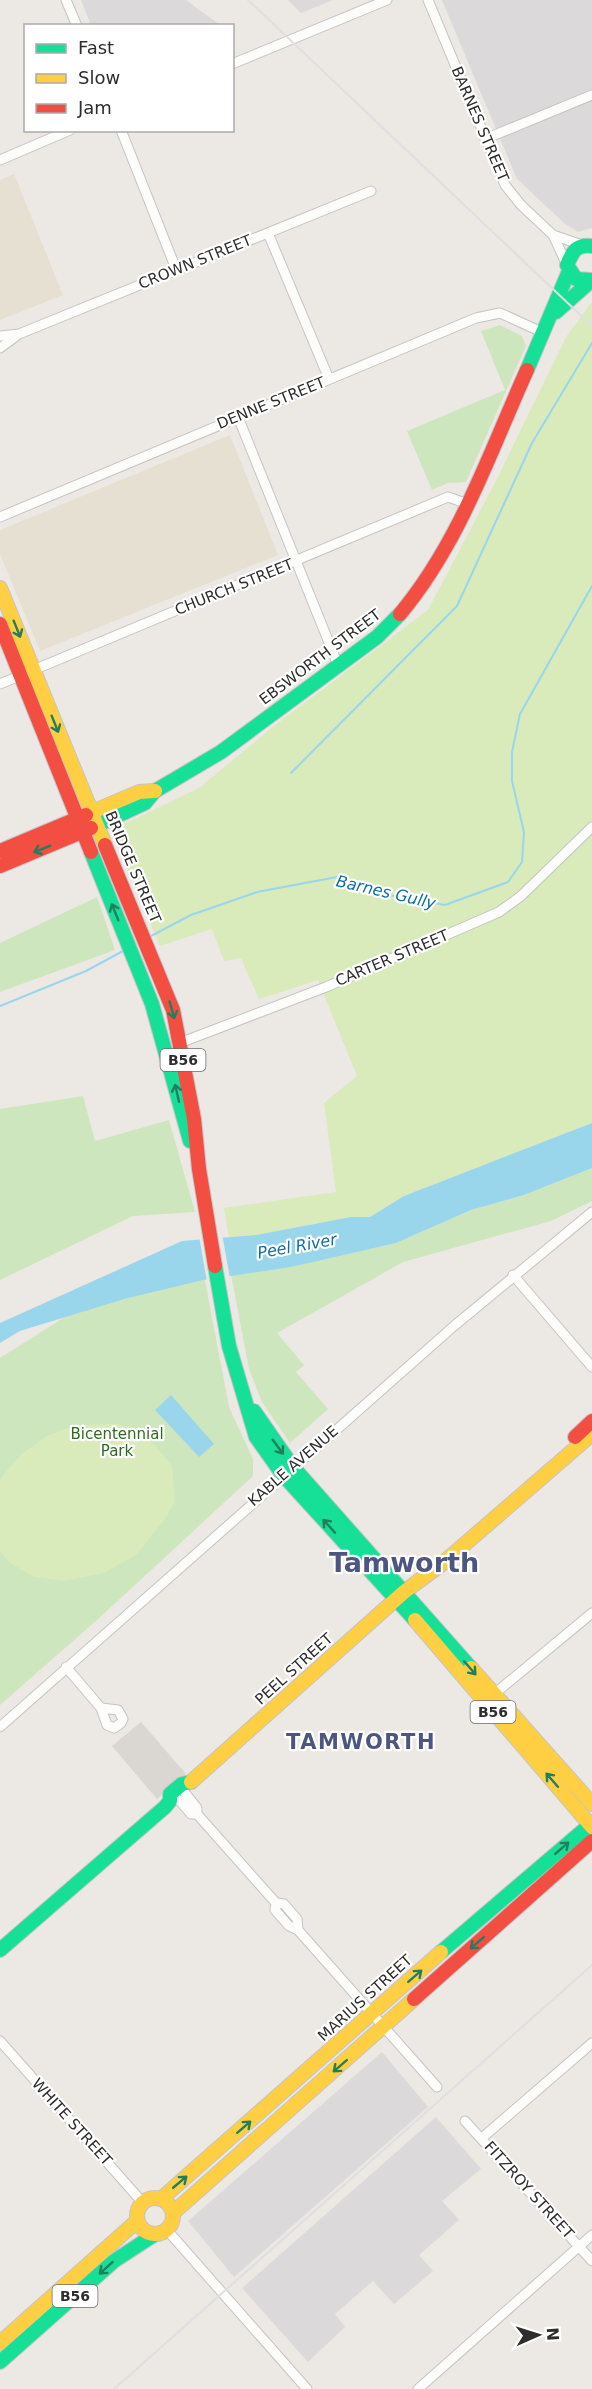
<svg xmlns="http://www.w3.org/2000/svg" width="592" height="2389" font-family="'DejaVu Sans',sans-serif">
<rect width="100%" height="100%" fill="#ece8e4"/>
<path fill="#dcd9db" d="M 81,0 L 186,0 L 220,25 L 91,25 Z
M 288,0 L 333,0 L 301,13 Z
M 442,0 L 592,0 L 592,228 L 578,232 L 564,223 L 517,179 Z
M 382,2052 L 428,2107 L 234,2277 L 188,2221 Z
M 436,2117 L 481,2169 L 442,2201 L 459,2220 L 419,2255 L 433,2271 L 394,2304 L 373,2281 L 335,2314 L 345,2327 L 308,2362 L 242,2288 Z"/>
<path fill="#e6e0d3" d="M 14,174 L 63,295 L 0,320 L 0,180 Z
M 230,435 L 278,555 L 40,651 L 0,554 L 0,530 Z"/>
<path fill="#cee6be" d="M 500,325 L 522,336 L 526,346 L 466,482 L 448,483 L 432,490 L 407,431 L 505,390 L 481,331 Z
M 97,897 L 115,950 L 0,992 L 0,943 Z
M 83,1096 L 95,1141 L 169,1120 L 195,1212 L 133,1216 L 0,1280 L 0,1109 Z
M 592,1168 L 592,1201 L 551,1221 L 403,1262 L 277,1333 L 304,1365 L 296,1372 L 328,1409 L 290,1443 L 262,1402 L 249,1369 L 231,1274 L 291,1266 L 396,1243 L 471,1210 L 524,1195 Z
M 203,1270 L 229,1407 L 253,1459 L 253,1476 L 97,1620 L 0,1705 L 0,1358 L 90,1301 Z"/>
<path fill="#d9eabb" d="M 592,302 L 592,1123 L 404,1196 L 370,1217 L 351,1217 L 256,1235 L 229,1237 L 224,1208 L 336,1192 L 324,1103 L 357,1076 L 318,980 L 259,999 L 241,958 L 224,961 L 212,929 L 160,946 L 113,834 L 122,825 L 199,788 L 274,726 L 428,610 L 497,479 L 566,337 Z
M 118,1424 L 146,1434 L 172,1466 L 175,1501 L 165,1519 L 136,1555 L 104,1573 L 64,1581 L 35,1577 L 8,1562 L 0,1551 L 0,1480 L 8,1469 L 23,1453 L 47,1436 L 77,1425 Z"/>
<path fill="#dad6d2" d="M 141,1722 L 186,1774 L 157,1799 L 112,1746 Z"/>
<path fill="#99d6ec" d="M 592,1123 L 592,1168 L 524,1195 L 471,1210 L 396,1243 L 291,1267 L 203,1280 L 124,1299 L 20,1331 L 0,1343 L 0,1323 L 182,1241 L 256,1235 L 351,1217 L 370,1217 L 404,1196 Z
M 171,1395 L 214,1444 L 199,1457 L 155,1410 Z"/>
<path fill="#ece8e4" d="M 222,1234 L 230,1278 L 207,1282 L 199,1236 Z"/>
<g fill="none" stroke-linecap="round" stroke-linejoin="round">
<path stroke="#99d6ec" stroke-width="2" d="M 291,773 L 457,606 L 532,443 L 592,343
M 149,937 L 191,915 L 257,892 L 337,877 L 388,895 L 445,905 L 508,882 L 522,862 L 524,832 L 512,781 L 512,752 L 520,714 L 592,586
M 0,1006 L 86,971 L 123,951"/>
<defs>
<path id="street" d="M 66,0 L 77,26
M 428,0 L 505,185 L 521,205 L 553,235 L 567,265
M 232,64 L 387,0
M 121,130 L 176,269
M 485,139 L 592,95
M 0,160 L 70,130
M 268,233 L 329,379
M 553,235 L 582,245
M 0,336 L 19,334 L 371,191
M 0,348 L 19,334
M 238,417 L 338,665
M 0,517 L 476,318 L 500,313 L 544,333
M 0,684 L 448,497 L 468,504
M 177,1044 L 326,987 L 499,912 L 521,896 L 592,827
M 513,1275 L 592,1367
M 66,1667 L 101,1708 L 107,1725 L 114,1728 L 121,1723 L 123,1719 L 118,1710 L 101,1708
M 493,1695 L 592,1613
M 0,1727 L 454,1326 L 592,1212
M 185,1793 L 197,1808 L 197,1814 L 276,1903 L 284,1904 L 297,1919 L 298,1930
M 179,1800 L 191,1814 L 197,1814
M 276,1903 L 275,1910 L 289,1926 L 298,1930 L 437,2087
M 0,2041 L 143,2203
M 465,2121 L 592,2261
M 482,2138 L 592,2043
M 167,2230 L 307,2389
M 418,2389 L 592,2235"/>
<path id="fast" d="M 592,246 C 576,244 573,251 567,265 L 576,279 L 592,280
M 556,312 L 592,280
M 527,370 L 569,271
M 98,825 L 145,803 L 155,791 L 221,752 L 377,637 L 400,614
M 91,852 L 152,1004 L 190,1141
M 215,1266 L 229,1346 L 256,1437 L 283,1475 L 415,1620
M 254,1411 L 293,1467 L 471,1668
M 0,1950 L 165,1807 L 170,1801 L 170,1794 L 182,1784 L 191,1782
M 441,1952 L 592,1823
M 0,2362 L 114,2261 L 154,2235"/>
<path id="slow" d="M 0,588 L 105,845
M 92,812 L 139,792 L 155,791
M 415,1620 L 592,1827
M 471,1668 L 592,1804
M 191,1782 L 404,1592 L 443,1563 L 592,1434
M137 2216a18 18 0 1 1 36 0a18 18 0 1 1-36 0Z
M 161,2199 L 441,1952
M 173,2213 L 414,1999
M 0,2343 L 137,2221"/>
<path id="jam" d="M 400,614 C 460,542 489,454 527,370
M 0,624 L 91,852
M 105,845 L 173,1010 L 194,1119 L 199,1169 L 215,1266
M 0,851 L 86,815
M 0,866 L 91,828
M 575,1437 L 592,1421
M 414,1999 L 592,1841"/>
</defs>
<use href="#street" stroke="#c5c4c5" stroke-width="11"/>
<use href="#fast" stroke="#c5c4c5" stroke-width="16"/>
<use href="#slow" stroke="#c5c4c5" stroke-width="16"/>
<use href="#jam" stroke="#c5c4c5" stroke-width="16"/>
<use href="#street" stroke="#fcfcfb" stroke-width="9"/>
<use href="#fast" stroke="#16e098" stroke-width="14"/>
<use href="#slow" stroke="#ffcf43" stroke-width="14"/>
<use href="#jam" stroke="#f24e42" stroke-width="14"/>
<path stroke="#dfdfe1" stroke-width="2" d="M 248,0 L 592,326
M 114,2389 L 592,1965"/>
</g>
<defs><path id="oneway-shaft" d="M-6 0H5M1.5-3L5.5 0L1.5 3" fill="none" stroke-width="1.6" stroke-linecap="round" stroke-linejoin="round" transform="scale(1.5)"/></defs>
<g stroke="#237e5e">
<use href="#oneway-shaft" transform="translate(17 629) rotate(68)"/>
<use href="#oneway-shaft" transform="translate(55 724) rotate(68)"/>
<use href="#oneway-shaft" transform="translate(42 849) rotate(158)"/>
<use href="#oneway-shaft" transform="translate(115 912) rotate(-112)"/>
<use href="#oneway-shaft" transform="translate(172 1010) rotate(74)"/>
<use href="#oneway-shaft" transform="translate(177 1093) rotate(-103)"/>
<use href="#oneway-shaft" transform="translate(278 1447) rotate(54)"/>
<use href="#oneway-shaft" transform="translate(329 1526) rotate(-132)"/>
<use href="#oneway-shaft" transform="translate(470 1668) rotate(49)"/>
<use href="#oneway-shaft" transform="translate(552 1780) rotate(-131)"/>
<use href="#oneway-shaft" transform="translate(562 1848) rotate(-41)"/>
<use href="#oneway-shaft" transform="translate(477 1943) rotate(139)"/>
<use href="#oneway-shaft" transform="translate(415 1976) rotate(-41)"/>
<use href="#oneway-shaft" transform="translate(340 2066) rotate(139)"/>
<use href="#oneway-shaft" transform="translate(244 2127) rotate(-41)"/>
<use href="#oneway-shaft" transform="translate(180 2182) rotate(-40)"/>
<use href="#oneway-shaft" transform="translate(106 2268) rotate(138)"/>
</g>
<g text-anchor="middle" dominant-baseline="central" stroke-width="4.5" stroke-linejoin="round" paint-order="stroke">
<g fill="#fff" stroke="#6d6d6d" stroke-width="1.5">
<rect x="160.5" y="1049" width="45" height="22" rx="4.5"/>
<rect x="470.5" y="1701" width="45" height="22" rx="4.5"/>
<rect x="52.5" y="2285" width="45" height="22" rx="4.5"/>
</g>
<g font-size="14" font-weight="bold" fill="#2e2e2e">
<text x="183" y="1060">B56</text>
<text x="493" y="1712">B56</text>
<text x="75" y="2296">B56</text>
</g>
<g font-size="15" fill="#2e2e2e" stroke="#fff">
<text transform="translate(480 124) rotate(67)">BARNES STREET</text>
<text transform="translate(195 262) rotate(-22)">CROWN STREET</text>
<text transform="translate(271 403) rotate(-22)">DENNE STREET</text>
<text transform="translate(234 587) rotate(-22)">CHURCH STREET</text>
<text transform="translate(320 657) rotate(-37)">EBSWORTH STREET</text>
<text transform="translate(133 867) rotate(67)">BRIDGE STREET</text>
<text transform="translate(392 958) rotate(-23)">CARTER STREET</text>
<text transform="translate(293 1466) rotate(-41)">KABLE AVENUE</text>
<text transform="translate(294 1669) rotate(-42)">PEEL STREET</text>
<text transform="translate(365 1998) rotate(-42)">MARIUS STREET</text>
<text transform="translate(72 2122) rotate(48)">WHITE STREET</text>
<text transform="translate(529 2190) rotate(48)">FITZROY STREET</text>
</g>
<g font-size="15" fill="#2c6e1b" stroke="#fff">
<text x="117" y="1434">Bicentennial<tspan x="117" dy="17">Park</tspan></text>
</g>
<g font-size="16" font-style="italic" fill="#0d6fa3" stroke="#fff">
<text transform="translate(386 892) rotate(13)">Barnes Gully</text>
<text transform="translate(297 1246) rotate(-10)">Peel River</text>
</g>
<g font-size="21" font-weight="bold" letter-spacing="1.5" fill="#4d5680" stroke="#fff">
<text x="361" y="1742">TAMWORTH</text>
</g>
<g font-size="27" font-weight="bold" fill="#4d5680" stroke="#fff">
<text x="404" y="1562">Tamworth</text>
</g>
</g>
<rect x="24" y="24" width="210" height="108" fill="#ffffff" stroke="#ababab" stroke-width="1.5"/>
<rect x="36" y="44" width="30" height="9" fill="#16e098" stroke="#ababab" stroke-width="1.5"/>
<text x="78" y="54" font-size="18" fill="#2e2e2e">Fast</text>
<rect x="36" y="74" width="30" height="9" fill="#ffcf43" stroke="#ababab" stroke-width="1.5"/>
<text x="78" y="84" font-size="18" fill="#2e2e2e">Slow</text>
<rect x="36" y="104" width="30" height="9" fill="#f24e42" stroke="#ababab" stroke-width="1.5"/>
<text x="78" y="114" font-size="18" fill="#2e2e2e">Jam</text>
<g transform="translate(538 2335) rotate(87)" stroke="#ffffff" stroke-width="4.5" paint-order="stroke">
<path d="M0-4.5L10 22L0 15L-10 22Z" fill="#2e2e2e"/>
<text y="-9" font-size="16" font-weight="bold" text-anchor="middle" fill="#2e2e2e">N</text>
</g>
</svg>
